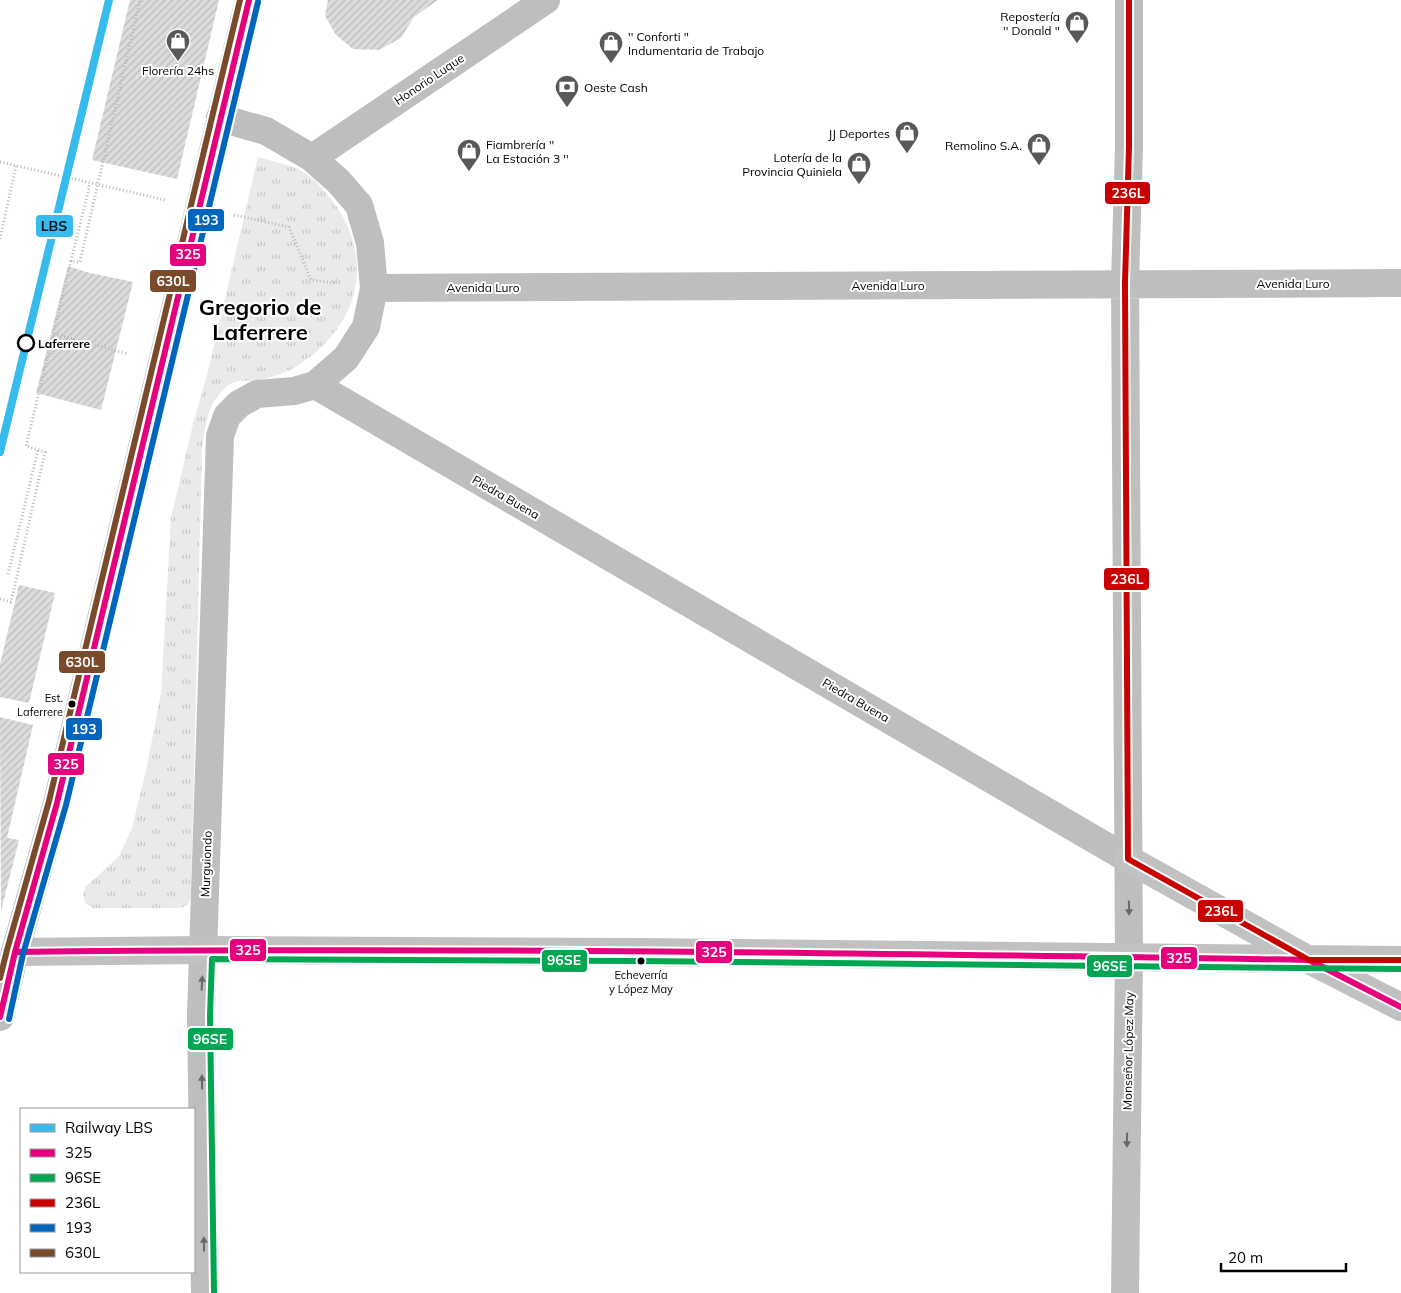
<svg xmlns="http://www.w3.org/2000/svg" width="1401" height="1293" font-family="Mulish,sans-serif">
<defs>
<pattern id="park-tufts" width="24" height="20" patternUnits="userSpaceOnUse" patternTransform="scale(1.25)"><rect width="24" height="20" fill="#eaeaea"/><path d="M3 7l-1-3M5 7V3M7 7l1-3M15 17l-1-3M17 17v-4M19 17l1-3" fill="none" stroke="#c7c7c7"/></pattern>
<pattern id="building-hatch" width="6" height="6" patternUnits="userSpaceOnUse" patternTransform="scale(1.25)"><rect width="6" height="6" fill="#dcdcdc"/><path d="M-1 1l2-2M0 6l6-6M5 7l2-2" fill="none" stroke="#bbb"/></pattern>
</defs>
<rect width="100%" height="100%" fill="#fff"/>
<path fill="url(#park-tufts)" d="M 258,157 C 270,161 292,165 302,171 C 318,181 330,196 340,212 C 373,266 356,323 307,359 C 294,370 275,377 258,380 C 251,381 238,380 232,383 C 227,385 221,392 218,396 C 207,407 204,435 202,450 L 191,895 L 189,903 L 182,908 L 93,908 L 86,904 L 83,895 L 86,886 L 100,874 L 119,856 L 132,828 L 147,766 L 161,693 L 171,518 L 193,424 L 207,375 Z"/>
<path fill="url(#building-hatch)" d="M 130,0 L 219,0 L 177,179 L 92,160 Z
M 328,0 L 438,0 L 414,17 L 401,38 L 379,50 L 353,49 L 336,35 L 325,16 Z
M 68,266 L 86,272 L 133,282 L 101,410 L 36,393 Z
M 19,585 L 55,593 L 29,703 L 0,697 L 0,664 Z
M 0,717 L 33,725 L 7,838 L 19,840 L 1,911 Z"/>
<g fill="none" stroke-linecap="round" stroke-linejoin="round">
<path stroke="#b8b8b8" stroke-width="3" stroke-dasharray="1 2.5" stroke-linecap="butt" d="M 0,162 L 165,200
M 234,215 L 289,227 L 311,280 L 337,283
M 0,239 L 16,166
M 71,261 L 90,184
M 54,334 L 128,354
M 8,574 L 38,450
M 0,599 L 11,602 L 45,452 L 26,446 L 71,261 L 80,262 L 140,0"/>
<path stroke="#bebebe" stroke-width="28" d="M 312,158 L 546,0
M 374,288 L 1401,283
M 315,385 L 1128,859
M 205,1293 L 201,1015 L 220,436 L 227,416 L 239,404 L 257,394 L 294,391 L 315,385 L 346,358 L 366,327 L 374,288 L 370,243 L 359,205 L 338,181 L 312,158 L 266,131 L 220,118
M 1125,1293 L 1129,957 L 1125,283 L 1129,147 L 1129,0"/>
<path stroke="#c1c1c1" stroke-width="28" d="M 1128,859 L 1309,960 L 1401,1007
M 15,952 L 204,950 L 637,952 L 1401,960"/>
<path stroke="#bdbdbd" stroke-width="28" d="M 0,1017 L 15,952 L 57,803 L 249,0"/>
<defs>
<path id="bus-1" d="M 15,952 C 446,947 878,953 1309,960 L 1401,1007
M 0,1017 L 15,952 L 57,803 L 249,0"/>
<path id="bus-2" d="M 214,1293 L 210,1015 L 212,959 L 637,961 L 1401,969"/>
<path id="bus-3" d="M 1129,0 L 1129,147 L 1125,283 L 1128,859 L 1309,960 L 1401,960"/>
<path id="bus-4" d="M 9,1019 L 23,954 L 66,805 L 258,2"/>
<path id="bus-5" d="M 0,978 L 7,950 L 49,801 L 240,0"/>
</defs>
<use href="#bus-1" stroke="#fff" stroke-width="10"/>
<use href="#bus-2" stroke="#fff" stroke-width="10"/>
<use href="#bus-3" stroke="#fff" stroke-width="10"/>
<use href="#bus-4" stroke="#fff" stroke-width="10"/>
<use href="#bus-5" stroke="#fff" stroke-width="10"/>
<use href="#bus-1" stroke="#e5007d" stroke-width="6"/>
<use href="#bus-2" stroke="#00a651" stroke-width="6"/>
<use href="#bus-3" stroke="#c70201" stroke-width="6"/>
<use href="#bus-4" stroke="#0065bd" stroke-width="6"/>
<use href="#bus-5" stroke="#7a4b2a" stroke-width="6"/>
<defs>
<path id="rail-1" d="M 0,452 L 109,0"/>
</defs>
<use href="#rail-1" stroke="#fff" stroke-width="11"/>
<use href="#rail-1" stroke="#37bbed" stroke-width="8"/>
</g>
<defs><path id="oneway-solid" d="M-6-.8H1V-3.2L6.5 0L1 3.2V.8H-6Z" transform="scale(1.25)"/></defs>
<g fill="#686868">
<use href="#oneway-solid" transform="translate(1129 908) rotate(89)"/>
<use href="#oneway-solid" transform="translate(202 983) rotate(-87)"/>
<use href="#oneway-solid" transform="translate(202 1082) rotate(-91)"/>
<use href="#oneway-solid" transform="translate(1127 1140) rotate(91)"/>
<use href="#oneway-solid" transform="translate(204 1244) rotate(-91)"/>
</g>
<defs>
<symbol id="shop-pin" viewBox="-11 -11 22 30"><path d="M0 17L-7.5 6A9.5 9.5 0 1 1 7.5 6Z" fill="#595959" stroke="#fff"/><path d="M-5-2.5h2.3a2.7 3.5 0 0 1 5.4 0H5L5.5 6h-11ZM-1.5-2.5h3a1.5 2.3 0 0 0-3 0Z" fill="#fff"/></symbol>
<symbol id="bank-pin" viewBox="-11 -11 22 30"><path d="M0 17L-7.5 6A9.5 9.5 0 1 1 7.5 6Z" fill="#595959" stroke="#fff"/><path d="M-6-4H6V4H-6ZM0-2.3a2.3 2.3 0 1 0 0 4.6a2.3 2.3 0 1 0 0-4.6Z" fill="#fff"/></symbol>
</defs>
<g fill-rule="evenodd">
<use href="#shop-pin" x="1063" y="9" width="28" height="38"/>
<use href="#shop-pin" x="164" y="27" width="28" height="38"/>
<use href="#shop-pin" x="597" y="29" width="28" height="38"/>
<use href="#bank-pin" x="553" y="73" width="28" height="38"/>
<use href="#shop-pin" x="893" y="119" width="28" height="38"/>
<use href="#shop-pin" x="1025" y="131" width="28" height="38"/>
<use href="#shop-pin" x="455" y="137" width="28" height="38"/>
<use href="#shop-pin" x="845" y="150" width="28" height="38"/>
</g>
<circle fill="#fff" stroke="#000" stroke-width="2.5" cx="26" cy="343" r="8"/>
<g fill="#000" stroke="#fff" stroke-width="2">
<circle cx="72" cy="704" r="4.5"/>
<circle cx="641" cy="961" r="4.5"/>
</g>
<g text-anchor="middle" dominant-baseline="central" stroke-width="4" stroke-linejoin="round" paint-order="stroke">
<g font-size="11" fill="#000" stroke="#fff" text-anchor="end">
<text x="63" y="698">Est.<tspan x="63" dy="14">Laferrere</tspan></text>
<text x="641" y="975" text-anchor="middle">Echeverría<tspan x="641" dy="14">y López May</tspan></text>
</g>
<g font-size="12" fill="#000" stroke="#fff" text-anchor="end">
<text x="1060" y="16">Repostería<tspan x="1060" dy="14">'' Donald ''</tspan></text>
<text x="628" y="36" text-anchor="start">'' Conforti ''<tspan x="628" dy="14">Indumentaria de Trabajo</tspan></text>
<text x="178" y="70" text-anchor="middle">Florería 24hs</text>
<text x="584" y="87" text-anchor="start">Oeste Cash</text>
<text x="890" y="133">JJ Deportes</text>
<text x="486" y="144" text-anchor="start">Fiambrería ''<tspan x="486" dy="14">La Estación 3 ''</tspan></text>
<text x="1022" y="145">Remolino S.A.</text>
<text x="842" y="157">Lotería de la<tspan x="842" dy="14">Provincia Quiniela</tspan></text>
</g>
<g font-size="12" fill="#000" stroke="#fff">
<text transform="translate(429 79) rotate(-34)">Honorio Luque</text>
<text x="1293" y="283">Avenida Luro</text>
<text x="888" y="285">Avenida Luro</text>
<text x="483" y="287">Avenida Luro</text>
<text transform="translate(506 497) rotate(30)">Piedra Buena</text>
<text transform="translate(856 700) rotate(30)">Piedra Buena</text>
<text transform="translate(206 864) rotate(-88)">Murguiondo</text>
<text transform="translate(1128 1051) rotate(-89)">Monseñor López May</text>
</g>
<g font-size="12" font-weight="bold" fill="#000" stroke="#fff" text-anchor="start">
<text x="38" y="343">Laferrere</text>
</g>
<g font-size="22" font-weight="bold" fill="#000" stroke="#fff">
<text x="260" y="307">Gregorio de<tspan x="260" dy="25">Laferrere</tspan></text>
</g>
</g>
<g stroke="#fff" stroke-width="2">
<rect x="1104" y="181" width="47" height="24" rx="5" fill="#c70201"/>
<rect x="187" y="208" width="38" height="24" rx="5" fill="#0065bd"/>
<rect x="35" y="214" width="39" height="24" rx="5" fill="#37bbed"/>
<rect x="169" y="243" width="38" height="24" rx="5" fill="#e5007d"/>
<rect x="149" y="269" width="48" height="24" rx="5" fill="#7a4b2a"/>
<rect x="1103" y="567" width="47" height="24" rx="5" fill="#c70201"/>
<rect x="58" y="650" width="48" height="24" rx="5" fill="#7a4b2a"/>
<rect x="65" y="717" width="38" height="24" rx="5" fill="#0065bd"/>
<rect x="47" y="752" width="38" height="24" rx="5" fill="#e5007d"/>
<rect x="1197" y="899" width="47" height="24" rx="5" fill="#c70201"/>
<rect x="229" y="938" width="38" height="24" rx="5" fill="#e5007d"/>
<rect x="695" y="940" width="38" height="24" rx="5" fill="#e5007d"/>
<rect x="1160" y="946" width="38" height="24" rx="5" fill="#e5007d"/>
<rect x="541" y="949" width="47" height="24" rx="5" fill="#00a651"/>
<rect x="1086" y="954" width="47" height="24" rx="5" fill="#00a651"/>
<rect x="187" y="1027" width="47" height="24" rx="5" fill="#00a651"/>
</g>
<g font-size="14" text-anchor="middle" font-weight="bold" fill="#fff">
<text x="1128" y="198">236L</text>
<text x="206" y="225">193</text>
<text x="188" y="259">325</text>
<text x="173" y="286">630L</text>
<text x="1127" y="584">236L</text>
<text x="82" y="667">630L</text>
<text x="84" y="734">193</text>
<text x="66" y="769">325</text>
<text x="1221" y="916">236L</text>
<text x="248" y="955">325</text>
<text x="714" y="957">325</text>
<text x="1179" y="963">325</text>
<text x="564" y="965">96SE</text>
<text x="1110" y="971">96SE</text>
<text x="210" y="1044">96SE</text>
</g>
<g font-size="14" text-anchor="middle" font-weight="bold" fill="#111">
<text x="54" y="231">LBS</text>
</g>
<rect x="20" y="1108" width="175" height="165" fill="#ffffff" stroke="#999999"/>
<rect x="30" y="1124" width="25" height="8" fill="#37bbed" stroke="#999999"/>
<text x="65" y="1133" font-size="15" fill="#000000">Railway LBS</text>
<rect x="30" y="1149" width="25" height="8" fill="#e5007d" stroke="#999999"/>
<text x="65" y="1158" font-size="15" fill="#000000">325</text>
<rect x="30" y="1174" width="25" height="8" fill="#00a651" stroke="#999999"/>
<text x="65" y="1183" font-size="15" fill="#000000">96SE</text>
<rect x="30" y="1199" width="25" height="8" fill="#c70201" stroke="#999999"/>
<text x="65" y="1208" font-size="15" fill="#000000">236L</text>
<rect x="30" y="1224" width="25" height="8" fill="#0065bd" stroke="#999999"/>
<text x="65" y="1233" font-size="15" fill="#000000">193</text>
<rect x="30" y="1249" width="25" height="8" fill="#7a4b2a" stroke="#999999"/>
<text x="65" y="1258" font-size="15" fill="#000000">630L</text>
<path d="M1221 1263v8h125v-8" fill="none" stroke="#000000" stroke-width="2.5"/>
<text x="1228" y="1263" font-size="15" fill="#000000" stroke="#ffffff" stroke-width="4" paint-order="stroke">20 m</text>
</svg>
